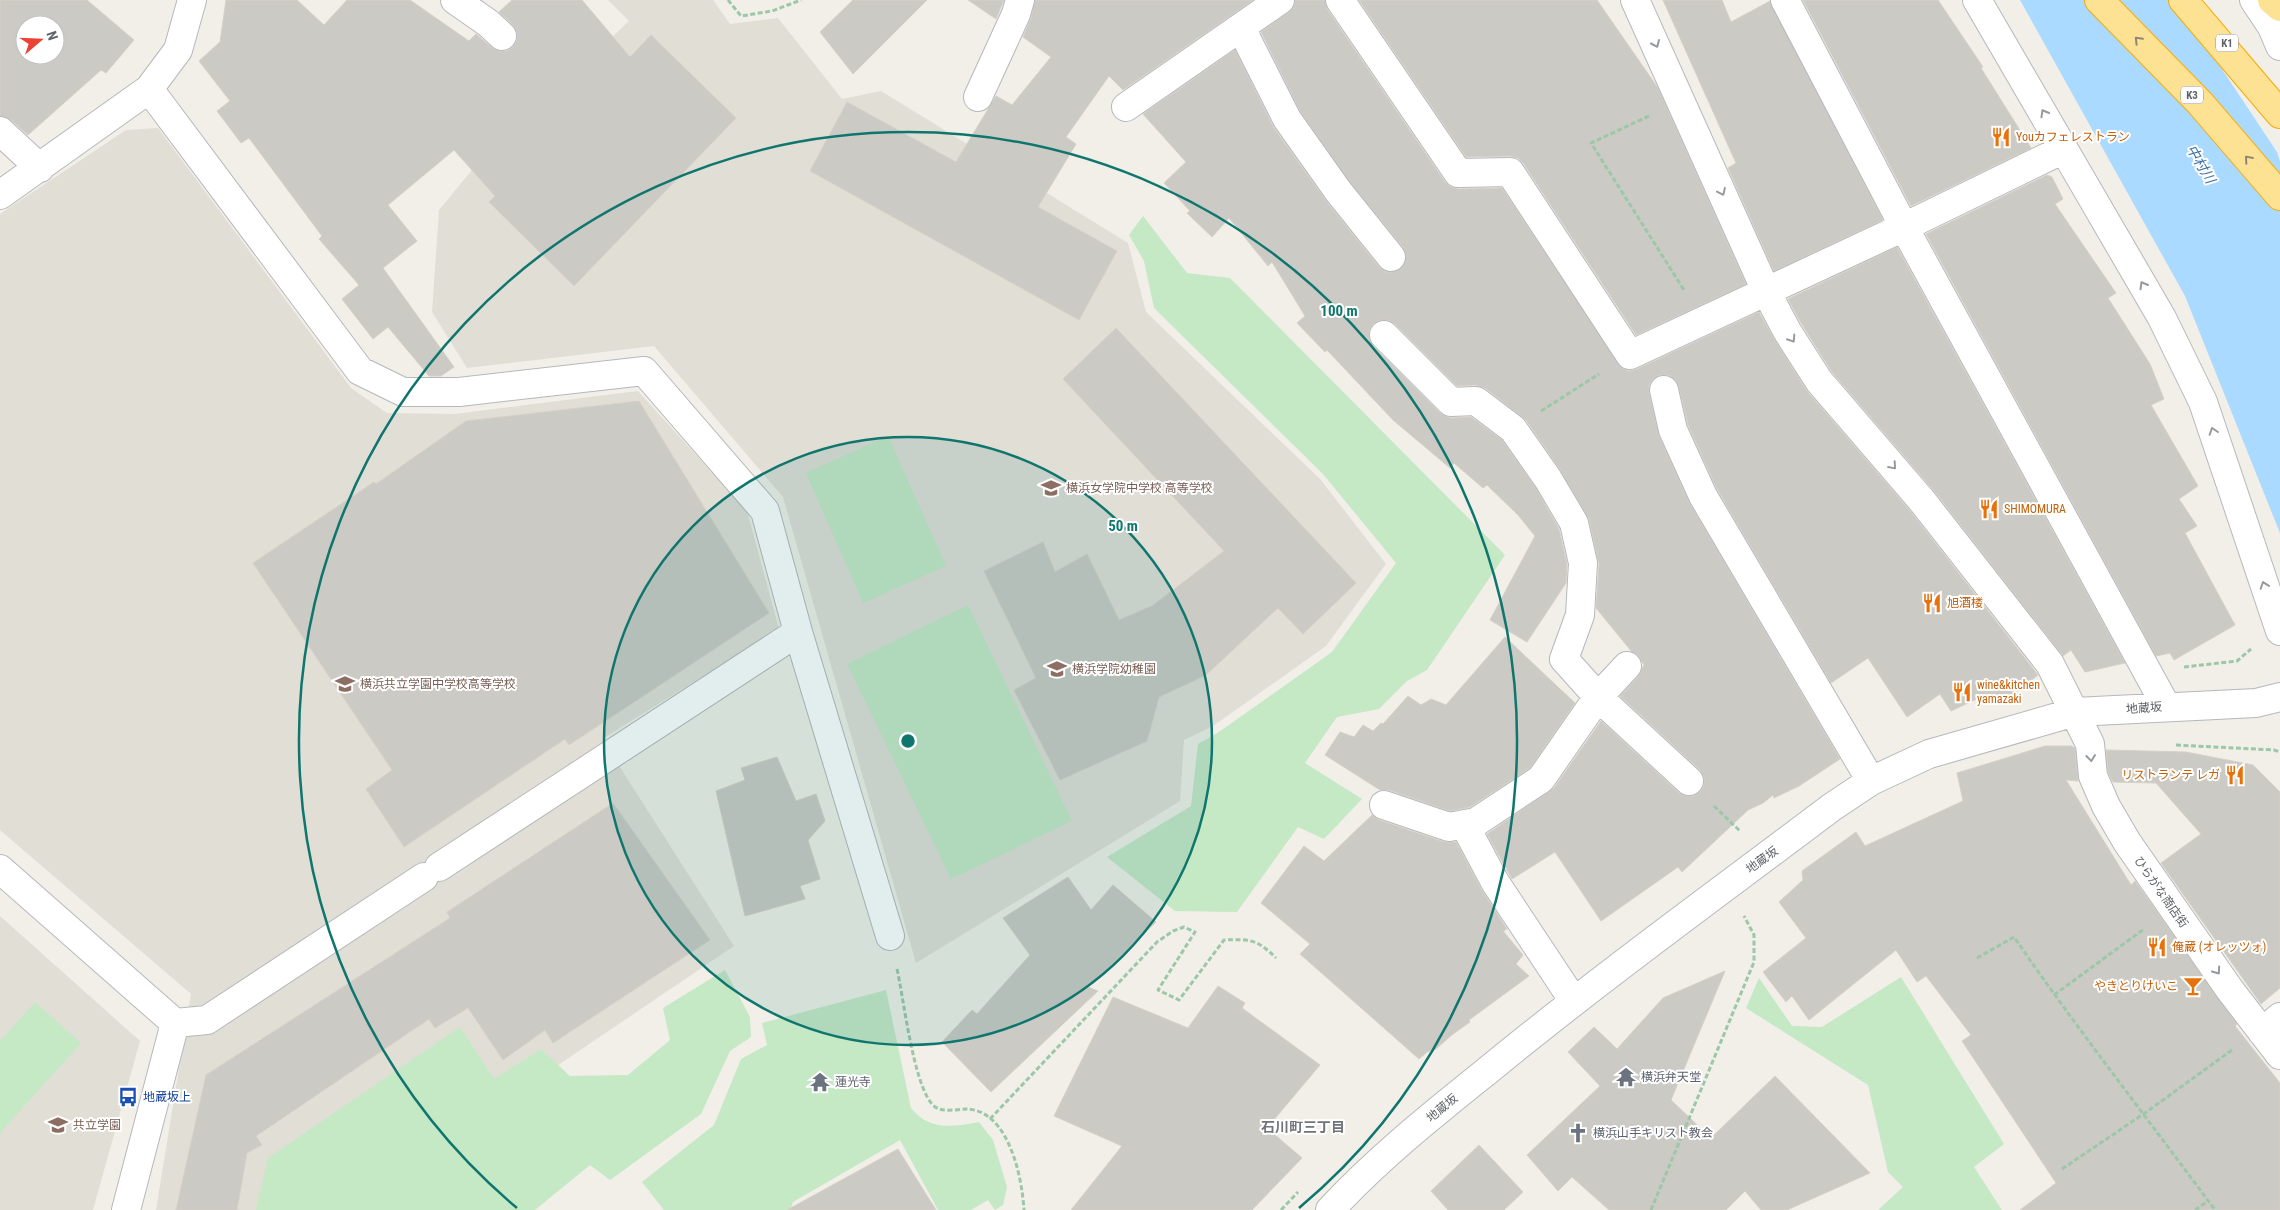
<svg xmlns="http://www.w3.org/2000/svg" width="2280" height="1210" font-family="'Roboto Condensed','Noto Sans JP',sans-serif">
<rect width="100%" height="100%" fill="#f1efe8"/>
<path fill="#e1ded6" d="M 608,0 L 713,0 L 730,24 L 778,18 L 842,99 L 881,91 L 1128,243 L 1146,312 L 1320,479 L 1386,564 L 1326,646 L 1213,726 L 1184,740 L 1180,801 L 916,963 L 783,497 L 654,346 L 467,368 L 432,312 L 439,210 L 472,170 L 629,21 Z
M 158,128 L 351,388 L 387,413 L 455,414 L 638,391 L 747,511 L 779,629 L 602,739 L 734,946 L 344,1210 L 156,1210 L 191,994 L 0,830 L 0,214 L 126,130 Z
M 0,916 L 140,1041 L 93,1210 L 0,1210 Z"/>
<path fill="#c5e8c5" d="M 1143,216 L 1187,273 L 1230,278 L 1505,555 L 1427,670 L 1407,681 L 1379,709 L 1337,717 L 1305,763 L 1362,799 L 1324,839 L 1298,827 L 1237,912 L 1175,911 L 1107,857 L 1191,806 L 1198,744 L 1219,732 L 1332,652 L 1396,563 L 1323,474 L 1154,308 L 1144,261 L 1129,235 Z
M 888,436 L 946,566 L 863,603 L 806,473 Z
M 968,605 L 1072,821 L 951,879 L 847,664 Z
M 725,970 L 750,1017 L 751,1037 L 730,1051 L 701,1114 L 610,1180 L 590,1165 L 535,1210 L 256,1210 L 268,1158 L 460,1027 L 494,1079 L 541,1049 L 570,1076 L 628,1075 L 670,1040 L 663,1008 Z
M 1901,977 L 2004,1144 L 1974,1167 L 2002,1210 L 1878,1210 L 1903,1187 L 1888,1172 L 1868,1085 L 1746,1008 L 1759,978 L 1792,1026 L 1822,1027 Z
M 886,990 L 911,1108 C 929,1131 953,1127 979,1122 L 993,1140 L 1007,1187 L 1003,1205 L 995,1210 L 988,1200 L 971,1210 L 938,1210 L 900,1140 L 793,1202 L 790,1210 L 664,1210 L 642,1182 L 714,1125 L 741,1059 L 767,1045 L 762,1023 Z
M 35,1002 L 81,1043 L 0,1133 L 0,1041 Z"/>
<path fill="#aadaff" d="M 2020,0 L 2176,0 L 2277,152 L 2280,161 L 2280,533 L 2185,296 Z"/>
<path fill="#cccac5" stroke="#d6d1c6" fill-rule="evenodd" d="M 0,0 L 87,0 L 134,40 L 106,73 L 101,70 L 28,135 L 11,120 L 0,116 ZM 25,25 L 55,25 L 55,55 L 25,55 Z
M 226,0 L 297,0 L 324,25 L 347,0 L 410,0 L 469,41 L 476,34 L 491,47 L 499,51 L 507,51 L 513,47 L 517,40 L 517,32 L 513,25 L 499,12 L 512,0 L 582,0 L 630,57 L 651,35 L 736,118 L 574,286 L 489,202 L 495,196 L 454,150 L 388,205 L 417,241 L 383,268 L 454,367 L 441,376 L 429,376 L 388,327 L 373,339 L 342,299 L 359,285 L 319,239 L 322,236 L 249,138 L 241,143 L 217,111 L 230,101 L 199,61 L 220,42 Z
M 853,0 L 927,0 L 853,74 L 820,32 Z
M 968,0 L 1004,0 L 996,19 Z
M 1035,0 L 1253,0 L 1123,90 L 1109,76 L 1066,137 L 1076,144 L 1038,207 L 1117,251 L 1079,320 L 810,171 L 847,102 L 956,162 L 996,96 L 1012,105 L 1051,57 L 1023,37 L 1031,18 Z
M 1295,0 L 1325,0 L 1327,9 L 1445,182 L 1451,187 L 1458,189 L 1502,188 L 1622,368 L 1629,371 L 1637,369 L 1759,312 L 1774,339 L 1807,391 L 1911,512 L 2038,675 L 2011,696 L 1987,702 L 1983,696 L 1951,711 L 1940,694 L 1907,717 L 1868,658 L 1831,683 L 1717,489 L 1688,425 L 1679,387 L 1676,380 L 1669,375 L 1660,375 L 1653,379 L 1649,385 L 1649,393 L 1659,436 L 1689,502 L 1840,759 L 1799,786 L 1774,798 L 1773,795 L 1763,803 L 1748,810 L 1682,872 L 1678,867 L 1601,921 L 1555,852 L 1512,879 L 1487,834 L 1554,788 L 1601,721 L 1679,793 L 1686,796 L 1694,796 L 1701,791 L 1704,785 L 1704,777 L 1700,770 L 1620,696 L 1638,677 L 1644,665 L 1638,655 L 1632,652 L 1596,608 L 1599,564 L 1589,519 L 1561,471 L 1526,420 L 1485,388 L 1475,385 L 1457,386 L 1395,324 L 1388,320 L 1380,320 L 1373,324 L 1369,331 L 1369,339 L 1373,346 L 1440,413 L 1451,418 L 1471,417 L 1502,440 L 1535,487 L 1559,529 L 1567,564 L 1566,583 L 1527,642 L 1490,620 L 1535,536 L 1518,515 L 1487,485 L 1483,488 L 1454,463 L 1450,468 L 1393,420 L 1327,350 L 1325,352 L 1297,323 L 1305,316 L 1272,262 L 1268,266 L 1229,218 L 1212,237 L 1187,213 L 1190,211 L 1164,183 L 1186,162 L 1143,114 L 1235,50 L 1274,128 L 1326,201 L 1379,267 L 1386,272 L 1393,272 L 1400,269 L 1405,263 L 1406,255 L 1403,247 L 1350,182 L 1300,111 L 1261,32 L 1289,12 L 1294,7 Z
M 1359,0 L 1597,0 L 1658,88 L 1746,284 L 1636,335 L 1523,163 L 1518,158 L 1510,156 L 1466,157 Z
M 1663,0 L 1722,0 L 1731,22 L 1770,1 L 1883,220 L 1774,271 L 1728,168 L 1736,163 Z
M 1803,0 L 1938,0 L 1983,67 L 1981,68 L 2031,148 L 1911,206 Z
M 2047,175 L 2052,177 L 2063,199 L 2055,204 L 2116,293 L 2108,298 L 2150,364 L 2164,399 L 2151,405 L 2198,486 L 2179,499 L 2197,526 L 2185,533 L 2235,625 L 2174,660 L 2170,653 L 2156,656 L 1926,234 Z
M 1897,247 L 2125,663 L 2085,672 L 2071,650 L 2063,656 L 1935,492 L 1832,372 L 1801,323 L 1788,299 Z
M 1116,328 L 1356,583 L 1303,634 L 1278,608 L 1206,675 L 1159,697 L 1147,741 L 1060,780 L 1014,690 L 1036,678 L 984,571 L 1043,542 L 1055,572 L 1087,554 L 1119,620 L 1152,606 L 1224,551 L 1063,379 Z
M 639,401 L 769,613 L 569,745 L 565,739 L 404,847 L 366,789 L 392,770 L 253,563 L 374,482 L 376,484 L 466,421 Z
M 1505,637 L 1575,703 L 1530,768 L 1470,807 L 1450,811 L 1389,790 L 1380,790 L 1325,755 L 1340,732 L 1354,737 L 1363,725 L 1373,731 L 1381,723 L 1383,724 L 1408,696 L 1421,705 L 1431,699 L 1446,705 Z
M 2045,746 L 2071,746 L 2075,748 L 2078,781 L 2066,780 L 2131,885 L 2135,881 L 2237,1024 L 2235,1026 L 2280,1083 L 2280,1210 L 2020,1210 L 2056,1183 L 1962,1041 L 1971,1035 L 1926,976 L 1917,982 L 1896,950 L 1809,1020 L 1792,996 L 1786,1002 L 1763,972 L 1806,938 L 1779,902 L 1803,880 L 1802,871 L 1856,832 L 1865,846 L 1963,801 L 1957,773 Z
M 2106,750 L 2186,752 L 2253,765 L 2280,792 L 2280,988 L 2261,1004 L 2161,863 L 2201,834 L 2156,783 L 2113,782 L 2108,772 Z
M 777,757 L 796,801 L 816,794 L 825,821 L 808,840 L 820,879 L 800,886 L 805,899 L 745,916 L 716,791 L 745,780 L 741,768 Z
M 613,803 L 710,940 L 553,1043 L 545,1030 L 503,1060 L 468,1008 L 435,1028 L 429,1019 L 256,1136 L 262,1145 L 247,1153 L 237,1210 L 176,1210 L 206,1075 L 450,918 L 447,912 Z
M 1372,815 L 1379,820 L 1444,842 L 1456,842 L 1481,889 L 1507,929 L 1503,931 L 1523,955 L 1516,964 L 1529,976 L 1469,1020 L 1470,1022 L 1453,1034 L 1436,1049 L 1427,1052 L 1419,1059 L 1300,954 L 1310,944 L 1261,903 L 1304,846 L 1324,861 Z
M 1068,877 L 1091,910 L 1113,885 L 1156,922 L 1088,987 L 1098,991 L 991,1092 L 942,1042 L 972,1010 L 977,1014 L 1030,955 L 1003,918 Z
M 1725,971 L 1671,1100 L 1711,1138 L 1775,1076 L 1870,1173 L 1787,1210 L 1761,1210 L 1745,1191 L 1726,1210 L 1609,1210 L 1572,1177 L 1558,1191 L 1527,1155 L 1600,1086 L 1568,1052 L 1594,1027 L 1617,1049 L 1663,998 Z
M 1218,986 L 1245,1003 L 1242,1008 L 1320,1065 L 1267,1128 L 1302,1158 L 1252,1210 L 1071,1210 L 1122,1146 L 1054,1116 L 1113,997 L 1188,1028 Z
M 1479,1145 L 1523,1192 L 1504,1210 L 1448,1210 L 1431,1191 Z
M 898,1149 L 936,1210 L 787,1210 Z"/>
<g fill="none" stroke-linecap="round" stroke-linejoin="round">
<defs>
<path id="minor" d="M 455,0 L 488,23 L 502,36
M 1340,0 L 1458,173 L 1510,172 L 1630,355 L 1904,227 L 2064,149
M 1635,0 L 1766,291 L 1787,331 L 1819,381 L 1923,502 L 2050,664 L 2090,744 L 2093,776 L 2106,806 L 2127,842 L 2230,990 L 2280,1055
M 1785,0 L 1904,227 L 2166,706
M 1977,0 L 2162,318 L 2203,402 L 2280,631
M 2254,0 L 2272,27 L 2280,46
M 1241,28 L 1287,119 L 1338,191 L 1391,257
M 149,89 L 360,371 L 403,392 L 459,392 L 644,371 L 765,511 L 798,632 L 890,936
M 978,97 L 1016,14 L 1020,0
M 1126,107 L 1280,0
M 0,131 L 40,168
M 0,195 L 149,89 L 178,50 L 192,0
M 1384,335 L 1451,402 L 1476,401 L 1513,429 L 1548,479 L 1574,523 L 1583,563 L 1580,615 L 1564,659 L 1598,697 L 1689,781
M 1664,390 L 1673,430 L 1703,496 L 1871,781
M 1384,805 L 1449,827 L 1476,822 L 1541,779 L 1598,697 L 1627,666
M 1464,824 L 1495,882 L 1573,1000
M 439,867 L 798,632
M 0,869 L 175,1023 L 207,1020 L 424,877
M 2262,1032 L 2280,1017
M 126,1210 L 175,1023
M 1330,1210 C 1379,1157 1436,1112 1492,1067 C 1602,977 1718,893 1832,807 L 1871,781 L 1929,754 L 2075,712 L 2256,703 L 2280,697"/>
<path id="highway" d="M 2099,0 L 2200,103 L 2280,196
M 2183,0 L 2280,114
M 2272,0 L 2280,7"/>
</defs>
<use href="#minor" stroke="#b5b8bc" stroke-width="30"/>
<use href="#highway" stroke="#f9ab00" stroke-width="30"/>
<path stroke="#9cc7a9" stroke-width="3" stroke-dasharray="5 2.5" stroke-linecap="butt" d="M 728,0 L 741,16 L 772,11 L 801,0
M 1649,116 L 1591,143 L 1684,290
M 1541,411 L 1599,374
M 2184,667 L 2237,661 L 2251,649
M 2176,745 L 2274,750 L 2280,752
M 1714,806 L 1740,831
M 1977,958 L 2014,937 C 2078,1030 2148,1119 2215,1210
M 897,969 C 904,1000 913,1082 932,1104 C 940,1114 956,1109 968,1109 C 1009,1112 1022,1177 1024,1210
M 2054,995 L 2144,929
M 990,1119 L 1157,942 L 1173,931 L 1184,927 L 1195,932 L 1158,990 L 1179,1000 L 1224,940 C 1250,939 1257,939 1276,958
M 2062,1169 L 2145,1113 L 2232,1050
M 1281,1210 L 1298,1192
M 1651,1210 L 1754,962 L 1754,935 L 1744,916
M 2195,1210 L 2208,1201"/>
<use href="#minor" stroke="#fff" stroke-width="28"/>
<use href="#highway" stroke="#fde293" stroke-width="28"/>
</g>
<defs><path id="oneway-chevron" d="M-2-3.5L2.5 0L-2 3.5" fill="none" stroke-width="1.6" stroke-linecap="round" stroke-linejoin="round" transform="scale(1.25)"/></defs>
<g stroke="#8e8975">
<use href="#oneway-chevron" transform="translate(2138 40) rotate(-134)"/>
<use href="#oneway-chevron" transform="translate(2248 159) rotate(-131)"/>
</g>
<g stroke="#979a9d">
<use href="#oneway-chevron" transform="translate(1656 44) rotate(66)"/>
<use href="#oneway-chevron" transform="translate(2044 113) rotate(-120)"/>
<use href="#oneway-chevron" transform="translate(1722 192) rotate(65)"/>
<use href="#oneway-chevron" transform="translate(2143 285) rotate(-120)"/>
<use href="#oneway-chevron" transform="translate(1792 339) rotate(57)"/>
<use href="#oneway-chevron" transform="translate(2213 431) rotate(-108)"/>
<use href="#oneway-chevron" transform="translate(1893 466) rotate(49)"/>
<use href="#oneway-chevron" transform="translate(2264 585) rotate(-109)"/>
<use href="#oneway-chevron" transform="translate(2091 758) rotate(83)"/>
<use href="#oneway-chevron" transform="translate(2217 971) rotate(55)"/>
</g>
<circle cx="908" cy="741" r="304" fill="#0f766e" fill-opacity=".12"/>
<g fill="none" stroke="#0f766e" stroke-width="2.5">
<circle cx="908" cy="741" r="304"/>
<path d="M517 1208A609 609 0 1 1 1299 1208"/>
</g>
<defs>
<symbol id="restaurant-bare" viewBox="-9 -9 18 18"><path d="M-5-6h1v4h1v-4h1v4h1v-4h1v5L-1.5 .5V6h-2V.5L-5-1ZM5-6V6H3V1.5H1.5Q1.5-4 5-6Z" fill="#e8710a" stroke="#fff" stroke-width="2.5" paint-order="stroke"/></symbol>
<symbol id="school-bare" viewBox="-9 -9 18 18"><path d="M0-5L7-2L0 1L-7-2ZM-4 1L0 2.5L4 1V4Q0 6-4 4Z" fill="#8d6e63" stroke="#fff" stroke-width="2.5" paint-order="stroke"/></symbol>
<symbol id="bar-bare" viewBox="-9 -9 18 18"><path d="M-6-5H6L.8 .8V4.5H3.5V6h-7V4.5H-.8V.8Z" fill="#e8710a" stroke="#fff" stroke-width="2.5" paint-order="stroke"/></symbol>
<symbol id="temple-bare" viewBox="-9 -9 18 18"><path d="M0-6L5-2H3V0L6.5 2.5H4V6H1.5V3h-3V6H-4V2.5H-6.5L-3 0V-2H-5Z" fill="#6b7280" stroke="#fff" stroke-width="2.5" paint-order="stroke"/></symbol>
<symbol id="bus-bare" viewBox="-9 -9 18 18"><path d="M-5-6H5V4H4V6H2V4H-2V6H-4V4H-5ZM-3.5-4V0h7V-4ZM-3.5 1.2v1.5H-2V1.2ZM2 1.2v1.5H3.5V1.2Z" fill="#1a4fb4" stroke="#fff" stroke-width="2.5" paint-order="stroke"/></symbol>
<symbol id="church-bare" viewBox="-9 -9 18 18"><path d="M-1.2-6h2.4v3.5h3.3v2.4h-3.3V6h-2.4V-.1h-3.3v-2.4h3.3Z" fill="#6b7280" stroke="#fff" stroke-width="2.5" paint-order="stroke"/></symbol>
</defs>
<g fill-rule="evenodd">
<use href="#restaurant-bare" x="1987" y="123" width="28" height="28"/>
<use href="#school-bare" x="1037" y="474" width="28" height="28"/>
<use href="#restaurant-bare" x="1975" y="495" width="28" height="28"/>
<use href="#restaurant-bare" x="1918" y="589" width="28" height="28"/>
<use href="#school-bare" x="1043" y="655" width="28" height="28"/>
<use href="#school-bare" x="331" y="670" width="28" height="28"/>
<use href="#restaurant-bare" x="1948" y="678" width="28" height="28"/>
<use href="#restaurant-bare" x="2221" y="761" width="28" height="28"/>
<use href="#restaurant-bare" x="2143" y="933" width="28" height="28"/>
<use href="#bar-bare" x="2179" y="972" width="28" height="28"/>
<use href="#temple-bare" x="1612" y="1063" width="28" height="28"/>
<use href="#temple-bare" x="806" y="1068" width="28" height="28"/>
<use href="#bus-bare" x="114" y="1083" width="28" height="28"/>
<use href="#school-bare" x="44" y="1111" width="28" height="28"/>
<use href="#church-bare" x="1564" y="1119" width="28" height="28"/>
</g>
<g text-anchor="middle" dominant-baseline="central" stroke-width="4" stroke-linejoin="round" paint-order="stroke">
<g fill="#fff" stroke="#8f9295" stroke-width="1">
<rect x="2216" y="34.5" width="22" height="17" rx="4"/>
<rect x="2181" y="86.5" width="22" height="17" rx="4"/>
</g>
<g font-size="11" font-weight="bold" fill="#5f6368">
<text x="2227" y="43">K1</text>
<text x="2192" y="95">K3</text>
</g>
<g font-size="12" fill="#c56008" stroke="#fff" text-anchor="start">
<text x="2016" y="137">Youカフェレストラン</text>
<text x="2004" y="509">SHIMOMURA</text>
<text x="1947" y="603">旭酒楼</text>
<text x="1977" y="685">wine&amp;kitchen<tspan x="1977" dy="14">yamazaki</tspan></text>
<text x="2220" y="775" text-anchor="end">リストランテ レガ</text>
<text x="2172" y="947">俺蔵 (オレッツォ)</text>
<text x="2178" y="986" text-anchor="end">やきとりけいこ</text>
</g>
<g font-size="12" fill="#785e54" stroke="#fff" text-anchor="start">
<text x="1066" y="488">横浜女学院中学校 高等学校</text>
<text x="1072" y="669">横浜学院幼稚園</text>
<text x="360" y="684">横浜共立学園中学校高等学校</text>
<text x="73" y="1125">共立学園</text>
</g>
<g font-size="12" fill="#5f6368" stroke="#fff">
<text transform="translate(2144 708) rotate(-4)">地蔵坂</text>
<text transform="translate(1762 860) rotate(-36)">地蔵坂</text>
<text transform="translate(2161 892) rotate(55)">ひらがな商店街</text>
<text transform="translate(1442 1108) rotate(-40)">地蔵坂</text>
</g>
<g font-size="12" fill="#5b616d" stroke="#fff" text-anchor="start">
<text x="1641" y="1077">横浜弁天堂</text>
<text x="835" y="1082">蓮光寺</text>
<text x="1593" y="1133">横浜山手キリスト教会</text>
</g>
<g font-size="12" fill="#164399" stroke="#fff" text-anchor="start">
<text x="143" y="1097">地蔵坂上</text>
</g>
<g font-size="14" font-style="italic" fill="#4174aa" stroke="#fff">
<text transform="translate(2201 164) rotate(59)">中村川</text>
</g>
<g font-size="14" font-weight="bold" fill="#70757a" stroke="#fff">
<text x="1303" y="1127">石川町三丁目</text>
</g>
</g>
<circle cx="908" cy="741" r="8" fill="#0f766e" stroke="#fff" stroke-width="2.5"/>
<g font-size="15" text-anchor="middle" font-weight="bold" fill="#0f766e" stroke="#fff" stroke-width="4" stroke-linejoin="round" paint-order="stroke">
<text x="1339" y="316">100 m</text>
<text x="1123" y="531">50 m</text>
</g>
<g transform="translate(40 40) rotate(71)"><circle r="24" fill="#ffffff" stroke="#bfc1c3"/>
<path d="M0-4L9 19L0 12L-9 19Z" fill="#ea4335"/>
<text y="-8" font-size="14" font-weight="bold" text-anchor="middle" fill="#5f6368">N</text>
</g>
</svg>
